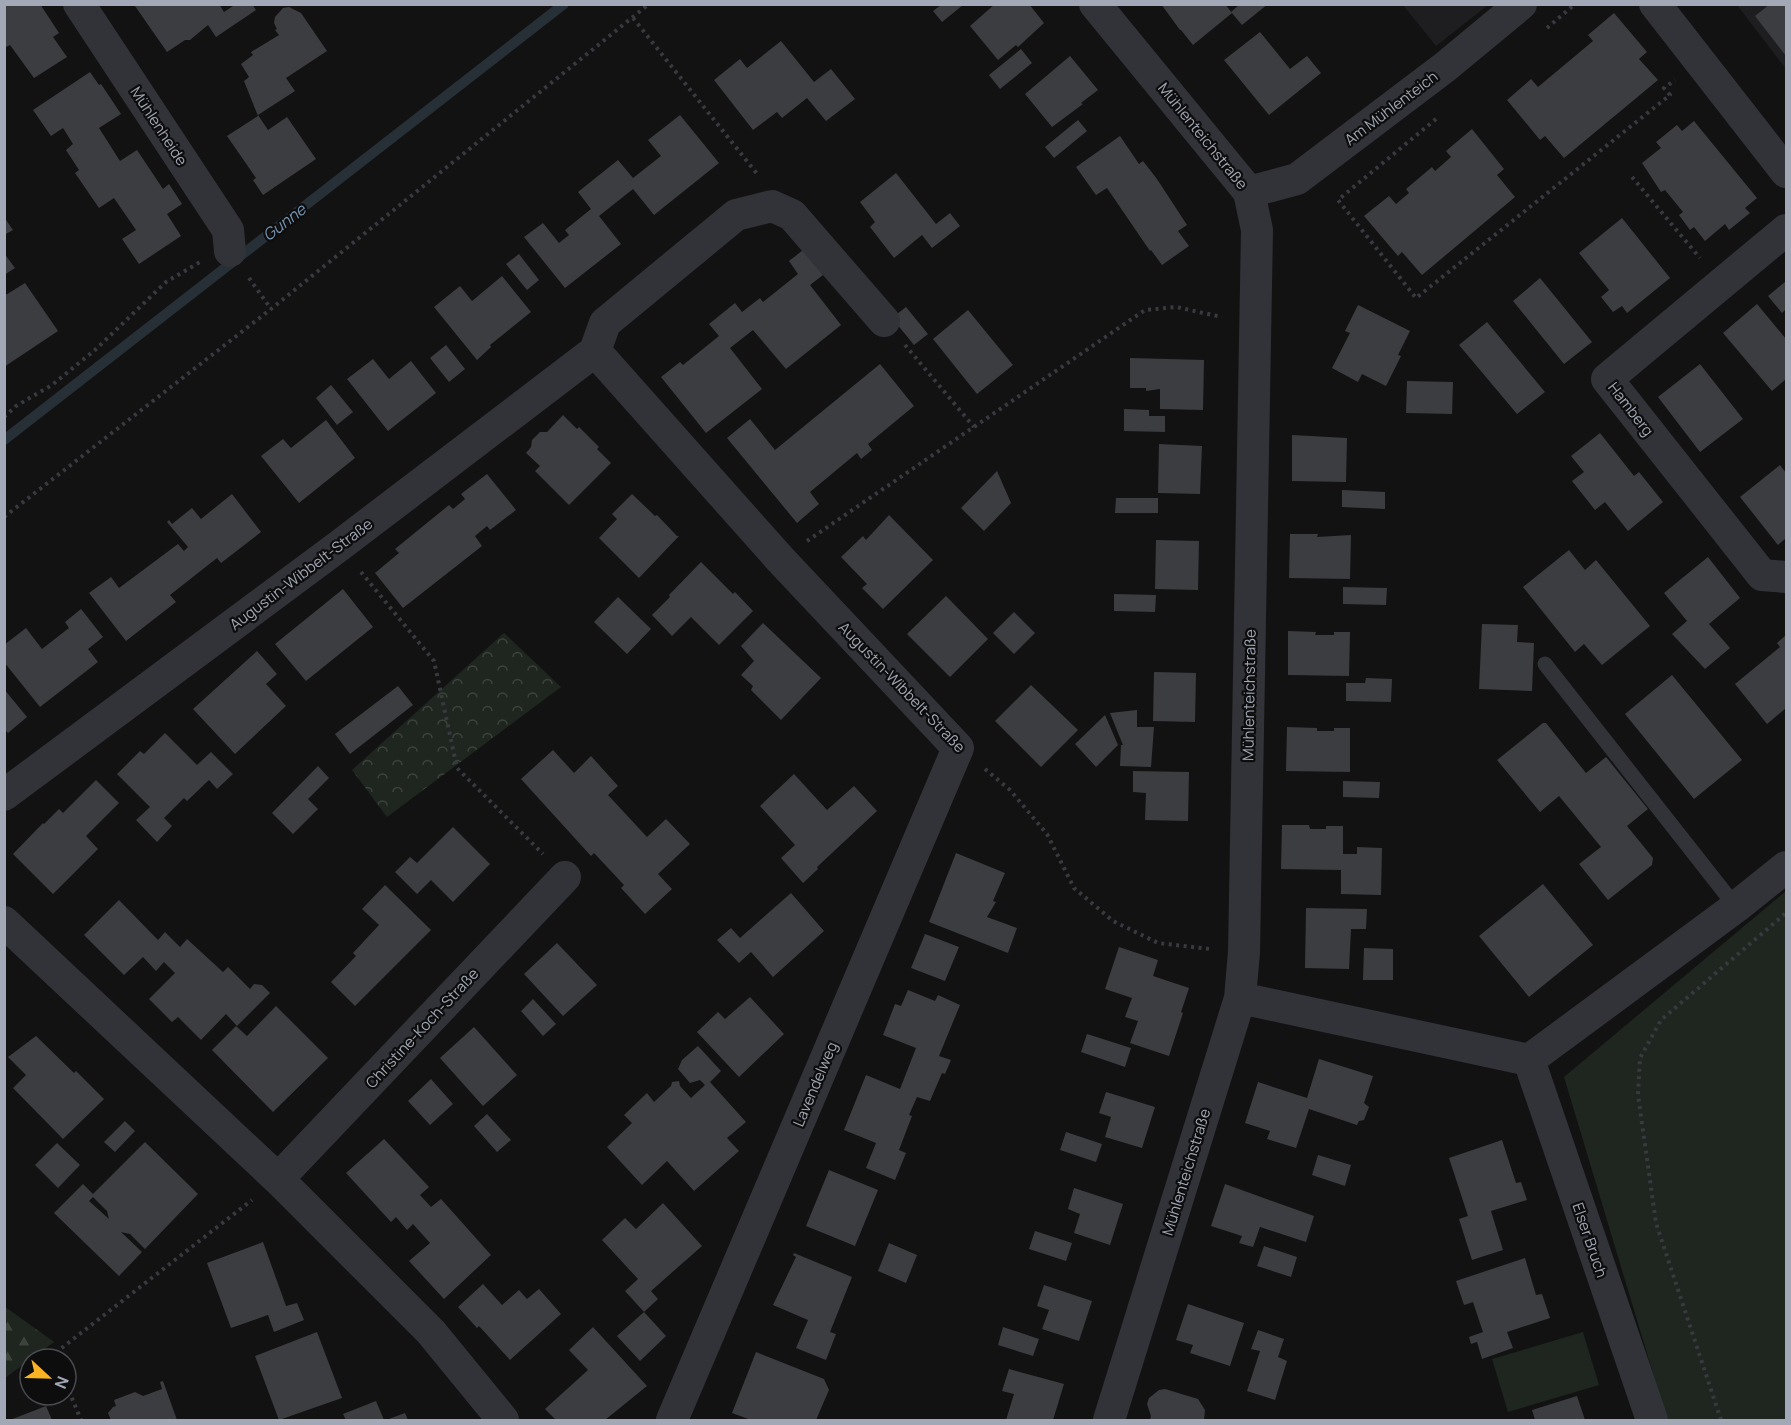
<svg xmlns="http://www.w3.org/2000/svg" width="1791" height="1425" font-family="Manrope,sans-serif">
<defs>
<pattern id="forest-firs" width="22" height="20" patternUnits="userSpaceOnUse" patternTransform="scale(1.5)"><rect width="22" height="20" fill="#1e261f"/><path d="M5 1l3.5 6h-7zM16 11l3.5 6h-7z" fill="#3c433d"/></pattern>
<pattern id="park-crowns" width="20" height="18" patternUnits="userSpaceOnUse" patternTransform="scale(1.5)"><rect width="20" height="18" fill="#1e261f"/><path d="M2 6a3 3 0 1 1 6 0M12 15a3 3 0 1 1 6 0" fill="none" stroke="#3c433d"/></pattern>
</defs>
<rect width="100%" height="100%" fill="#121213"/>
<path fill="#1e1e20" d="M 1403,5 L 1488,5 L 1436,46 Z
M 1737,5 L 1786,5 L 1786,69 Z"/>
<path fill="#1e261f" d="M 1786,891 L 1786,1420 L 1667,1420 L 1564,1077 Z
M 1583,1332 L 1599,1385 L 1508,1412 L 1492,1359 Z"/>
<path fill="url(#forest-firs)" d="M 4,1306 L 54,1342 L 5,1378 L 4,1378 Z"/>
<path fill="url(#park-crowns)" d="M 504,633 L 561,687 L 387,817 L 352,770 Z"/>
<g fill="none" stroke-linecap="round" stroke-linejoin="round">
<path stroke="#283037" stroke-width="10" d="M 4,440 L 564,4"/>
</g>
<path fill="#3c3d41" fill-rule="evenodd" d="M 4,4 L 40,4 L 59,33 L 53,37 L 67,57 L 34,78 L 10,45 L 4,48 Z
M 137,4 L 219,4 L 224,12 L 236,4 L 252,4 L 256,10 L 216,37 L 208,25 L 190,40 L 185,40 L 167,52 L 135,6 Z
M 995,4 L 1029,4 L 1044,23 L 1018,47 L 1016,45 L 998,60 L 970,26 Z
M 1161,4 L 1225,4 L 1232,13 L 1193,45 L 1181,30 L 1180,30 Z
M 1240,4 L 1268,4 L 1242,25 L 1231,12 Z
M 1770,4 L 1786,4 L 1786,56 L 1755,16 Z
M 941,5 L 963,5 L 942,22 L 933,11 Z
M 289,7 L 301,13 L 327,51 L 286,78 L 295,91 L 258,115 L 268,130 L 287,117 L 316,159 L 263,195 L 253,180 L 256,178 L 227,136 L 258,116 L 244,81 L 249,77 L 241,64 L 253,55 L 251,52 L 279,35 L 275,30 L 277,29 L 274,23 L 275,17 L 283,8 Z
M 1614,13 L 1647,52 L 1639,59 L 1658,80 L 1564,158 L 1545,136 L 1540,140 L 1507,100 L 1531,79 L 1538,87 L 1593,41 L 1588,35 Z
M 1260,32 L 1290,69 L 1307,56 L 1321,73 L 1269,115 L 1224,60 Z
M 781,41 L 814,82 L 831,69 L 855,99 L 826,121 L 807,98 L 782,118 L 777,112 L 753,130 L 714,80 L 740,59 L 747,68 Z
M 1021,49 L 1032,63 L 1000,89 L 989,75 Z
M 1070,56 L 1098,90 L 1081,103 L 1083,104 L 1052,127 L 1025,94 Z
M 90,72 L 99,85 L 101,84 L 121,114 L 99,128 L 120,161 L 137,150 L 163,189 L 169,184 L 182,204 L 167,214 L 181,236 L 139,264 L 122,239 L 136,230 L 114,198 L 99,208 L 75,173 L 79,170 L 66,150 L 73,144 L 63,128 L 51,136 L 33,110 Z
M 680,115 L 719,163 L 654,215 L 633,189 L 599,216 L 621,244 L 565,288 L 524,237 L 543,223 L 559,243 L 569,235 L 565,230 L 591,209 L 578,192 L 618,160 L 633,178 L 661,156 L 648,140 Z
M 1078,120 L 1087,131 L 1054,158 L 1045,147 Z
M 1694,121 L 1757,198 L 1745,208 L 1750,213 L 1729,230 L 1725,224 L 1705,241 L 1694,227 L 1690,230 L 1679,215 L 1683,212 L 1665,190 L 1661,192 L 1642,163 L 1661,148 L 1656,142 L 1677,125 L 1682,131 Z
M 1472,129 L 1504,169 L 1497,175 L 1515,197 L 1422,275 L 1402,252 L 1398,256 L 1364,216 L 1389,196 L 1396,204 L 1409,193 L 1406,189 L 1432,167 L 1435,171 L 1451,157 L 1446,151 Z
M 1120,136 L 1139,164 L 1143,161 L 1157,179 L 1187,225 L 1178,231 L 1189,246 L 1162,265 L 1151,250 L 1150,251 L 1107,188 L 1096,195 L 1076,167 Z
M 896,173 L 936,224 L 950,213 L 960,226 L 932,248 L 922,235 L 894,258 L 870,227 L 875,222 L 860,202 Z
M 4,217 L 13,230 L 4,235 Z
M 1622,218 L 1670,278 L 1627,313 L 1622,306 L 1613,312 L 1601,297 L 1609,290 L 1579,253 Z
M 803,250 L 823,275 L 810,285 L 841,325 L 786,369 L 753,330 L 730,348 L 762,389 L 706,433 L 661,377 L 680,362 L 683,365 L 719,336 L 709,324 L 735,303 L 742,312 L 760,298 L 763,302 L 798,274 L 789,261 Z
M 4,253 L 15,268 L 4,275 Z
M 519,254 L 539,280 L 527,290 L 506,264 Z
M 502,276 L 531,312 L 490,345 L 491,347 L 477,360 L 434,307 L 460,286 L 472,301 Z
M 1540,278 L 1592,342 L 1564,364 L 1513,301 Z
M 1786,281 L 1786,309 L 1782,313 L 1768,296 Z
M 25,283 L 58,331 L 4,367 L 4,296 Z
M 1757,304 L 1786,339 L 1786,379 L 1772,391 L 1723,333 Z
M 1358,305 L 1410,331 L 1398,355 L 1401,356 L 1386,386 L 1362,374 L 1358,382 L 1332,368 L 1350,333 L 1345,331 Z
M 906,307 L 928,334 L 914,345 L 892,318 Z
M 968,310 L 1013,365 L 977,394 L 933,339 Z
M 1487,322 L 1545,392 L 1517,414 L 1459,345 Z
M 446,345 L 465,369 L 449,382 L 430,358 Z
M 1130,358 L 1204,360 L 1203,410 L 1160,409 L 1160,389 L 1146,391 L 1146,388 L 1130,388 Z
M 373,359 L 389,379 L 411,361 L 436,393 L 388,431 L 347,379 Z
M 880,364 L 914,406 L 868,444 L 872,450 L 861,459 L 857,453 L 810,492 L 819,504 L 797,523 L 727,438 L 750,419 L 775,450 Z
M 1700,364 L 1743,419 L 1700,452 L 1658,397 Z
M 1407,381 L 1453,382 L 1452,414 L 1406,413 Z
M 331,385 L 353,412 L 337,425 L 316,398 Z
M 1124,409 L 1149,410 L 1149,416 L 1165,416 L 1165,432 L 1124,431 Z
M 563,415 L 577,429 L 579,427 L 599,447 L 597,449 L 611,463 L 569,505 L 535,471 L 540,466 L 526,453 L 531,447 L 532,440 L 540,432 L 547,432 Z
M 326,420 L 355,458 L 299,503 L 261,456 L 283,439 L 291,448 Z
M 1600,433 L 1634,476 L 1639,472 L 1663,502 L 1628,531 L 1605,502 L 1595,510 L 1572,481 L 1584,472 L 1571,456 Z
M 1292,435 L 1347,438 L 1346,482 L 1292,481 Z
M 1159,444 L 1202,446 L 1200,494 L 1158,493 Z
M 1780,465 L 1786,473 L 1786,538 L 1778,545 L 1740,497 Z
M 997,471 L 1011,503 L 984,531 L 961,508 Z
M 487,474 L 516,510 L 490,530 L 487,526 L 475,536 L 482,546 L 403,608 L 375,573 L 399,553 L 395,549 L 449,505 L 453,509 L 465,499 L 461,494 Z
M 1342,490 L 1385,492 L 1385,509 L 1342,507 Z
M 232,494 L 261,532 L 221,563 L 217,558 L 170,595 L 176,602 L 126,641 L 89,593 L 111,577 L 119,588 L 178,544 L 184,551 L 188,547 L 167,522 L 169,520 L 172,524 L 192,508 L 201,519 Z
M 632,494 L 655,516 L 657,515 L 677,536 L 679,536 L 639,578 L 599,538 L 617,519 L 612,514 Z
M 1116,498 L 1158,498 L 1158,513 L 1115,513 Z
M 889,515 L 933,560 L 883,609 L 862,588 L 867,584 L 841,557 L 863,536 L 866,540 Z
M 1290,534 L 1318,534 L 1317,537 L 1351,535 L 1350,579 L 1289,578 Z
M 1156,540 L 1199,541 L 1198,590 L 1155,589 Z
M 1569,550 L 1585,570 L 1596,560 L 1650,626 L 1602,665 L 1584,644 L 1575,652 L 1523,587 Z
M 1708,557 L 1740,598 L 1709,624 L 1730,648 L 1705,669 L 1672,634 L 1687,621 L 1664,593 Z
M 701,562 L 733,594 L 735,592 L 753,611 L 719,645 L 691,617 L 672,636 L 652,615 L 670,597 L 669,595 Z
M 1343,587 L 1387,588 L 1386,605 L 1343,604 Z
M 343,589 L 373,627 L 306,681 L 275,644 Z
M 1114,594 L 1156,595 L 1155,612 L 1114,611 Z
M 946,596 L 988,639 L 950,677 L 907,634 Z
M 618,597 L 651,629 L 627,654 L 594,622 Z
M 81,609 L 103,637 L 88,649 L 98,662 L 40,707 L 4,662 L 4,645 L 26,628 L 42,649 L 69,628 L 65,622 Z
M 1014,612 L 1035,633 L 1014,654 L 993,633 Z
M 763,623 L 821,678 L 781,720 L 751,690 L 753,686 L 741,675 L 754,661 L 741,646 Z
M 1482,624 L 1518,625 L 1517,642 L 1534,643 L 1532,691 L 1479,689 Z
M 1288,631 L 1316,632 L 1315,635 L 1334,635 L 1334,632 L 1350,632 L 1349,676 L 1288,675 Z
M 1786,635 L 1786,708 L 1767,724 L 1735,684 L 1780,647 L 1777,643 Z
M 257,651 L 277,674 L 266,684 L 286,706 L 235,754 L 193,709 Z
M 1154,672 L 1196,673 L 1195,722 L 1153,721 Z
M 1672,675 L 1742,760 L 1694,799 L 1625,714 Z
M 1366,678 L 1392,679 L 1391,702 L 1346,701 L 1346,683 L 1365,683 Z
M 1031,685 L 1078,730 L 1041,767 L 995,721 Z
M 398,686 L 413,705 L 350,754 L 335,734 Z
M 4,689 L 27,717 L 8,733 L 4,729 Z
M 1137,710 L 1137,727 L 1154,727 L 1151,767 L 1120,766 L 1121,745 L 1123,745 L 1110,713 Z
M 1105,715 L 1118,745 L 1096,767 L 1075,744 Z
M 1543,723 L 1546,723 L 1586,773 L 1606,757 L 1648,809 L 1627,826 L 1653,858 L 1652,865 L 1608,900 L 1579,864 L 1601,847 L 1559,796 L 1540,812 L 1497,760 Z
M 1287,727 L 1317,728 L 1317,731 L 1334,731 L 1334,728 L 1350,728 L 1350,772 L 1286,771 Z
M 165,733 L 197,765 L 211,752 L 233,774 L 217,789 L 209,780 L 187,801 L 184,798 L 164,818 L 172,826 L 157,842 L 136,820 L 150,807 L 117,774 L 140,751 L 144,754 Z
M 553,750 L 574,773 L 591,756 L 618,786 L 608,795 L 647,837 L 666,819 L 690,844 L 658,874 L 672,889 L 645,914 L 621,888 L 624,885 L 594,853 L 591,856 L 521,779 Z
M 318,766 L 329,778 L 308,799 L 318,809 L 293,834 L 272,813 Z
M 1133,771 L 1189,772 L 1188,821 L 1145,820 L 1146,793 L 1133,792 Z
M 794,774 L 827,810 L 854,786 L 877,811 L 817,867 L 818,869 L 803,883 L 781,858 L 795,845 L 760,806 Z
M 96,780 L 119,803 L 86,836 L 98,849 L 53,894 L 13,854 L 43,823 L 44,824 L 59,809 L 63,813 Z
M 1343,781 L 1380,782 L 1379,798 L 1343,797 Z
M 1282,825 L 1309,825 L 1310,829 L 1326,829 L 1326,826 L 1343,826 L 1343,854 L 1357,854 L 1357,847 L 1382,848 L 1381,895 L 1341,894 L 1341,870 L 1281,869 Z
M 453,827 L 490,864 L 453,902 L 431,880 L 417,894 L 395,872 L 410,857 L 417,863 Z
M 956,853 L 1005,873 L 993,901 L 996,902 L 987,917 L 1017,928 L 1008,953 L 929,922 Z
M 1543,884 L 1593,945 L 1529,997 L 1479,936 Z
M 385,885 L 431,930 L 355,1006 L 331,982 L 356,956 L 353,953 L 379,925 L 362,909 Z
M 791,893 L 824,931 L 773,977 L 751,952 L 739,963 L 717,940 L 731,928 L 740,938 Z
M 119,900 L 158,940 L 165,932 L 180,947 L 187,939 L 223,972 L 228,967 L 250,989 L 254,984 L 262,985 L 270,993 L 237,1026 L 226,1014 L 201,1040 L 178,1017 L 172,1022 L 149,999 L 175,973 L 164,962 L 156,971 L 143,957 L 124,975 L 84,935 Z
M 1306,908 L 1367,909 L 1366,929 L 1351,929 L 1349,969 L 1305,968 Z
M 925,934 L 959,947 L 945,981 L 911,968 Z
M 557,943 L 597,985 L 563,1016 L 524,974 Z
M 1119,947 L 1158,960 L 1153,976 L 1189,988 L 1181,1012 L 1183,1013 L 1169,1056 L 1130,1043 L 1138,1021 L 1125,1017 L 1132,998 L 1105,989 Z
M 1364,948 L 1393,949 L 1393,980 L 1363,980 Z
M 908,990 L 935,1001 L 938,995 L 960,1005 L 939,1056 L 951,1060 L 945,1074 L 942,1073 L 930,1101 L 917,1097 L 909,1115 L 912,1116 L 899,1150 L 906,1153 L 895,1180 L 866,1168 L 876,1143 L 844,1130 L 866,1075 L 900,1089 L 916,1048 L 883,1035 L 895,1004 L 901,1006 Z
M 750,997 L 784,1034 L 739,1077 L 697,1032 L 718,1012 L 725,1019 Z
M 533,999 L 556,1024 L 543,1036 L 521,1011 Z
M 276,1006 L 328,1058 L 273,1112 L 212,1050 L 236,1026 L 247,1036 Z
M 474,1027 L 517,1075 L 483,1106 L 440,1058 Z
M 1087,1034 L 1131,1048 L 1125,1067 L 1081,1052 Z
M 36,1036 L 74,1073 L 76,1071 L 104,1099 L 63,1139 L 13,1088 L 26,1075 L 8,1057 Z
M 698,1046 L 721,1071 L 710,1082 L 746,1122 L 727,1138 L 739,1151 L 694,1191 L 667,1161 L 642,1185 L 607,1147 L 632,1123 L 624,1115 L 647,1093 L 654,1102 L 671,1086 L 672,1082 L 679,1081 L 680,1086 L 691,1098 L 705,1085 L 700,1080 L 690,1083 L 678,1069 L 682,1060 Z
M 1319,1059 L 1373,1076 L 1364,1103 L 1369,1107 L 1364,1120 L 1359,1121 L 1357,1125 L 1309,1109 L 1296,1148 L 1267,1139 L 1270,1131 L 1245,1123 L 1258,1082 L 1307,1098 Z
M 431,1079 L 453,1104 L 430,1125 L 408,1101 Z
M 1106,1092 L 1155,1107 L 1142,1148 L 1105,1137 L 1111,1117 L 1099,1113 Z
M 487,1114 L 511,1140 L 497,1152 L 474,1126 Z
M 125,1121 L 135,1131 L 115,1152 L 104,1142 Z
M 1066,1132 L 1102,1144 L 1096,1162 L 1060,1150 Z
M 384,1139 L 429,1187 L 420,1195 L 431,1207 L 441,1199 L 491,1255 L 444,1299 L 409,1261 L 430,1243 L 413,1224 L 407,1230 L 396,1217 L 391,1222 L 346,1173 Z
M 1502,1140 L 1516,1183 L 1521,1182 L 1527,1200 L 1491,1211 L 1503,1250 L 1472,1260 L 1459,1219 L 1468,1216 L 1449,1158 Z
M 145,1142 L 198,1194 L 145,1249 L 130,1234 L 121,1232 L 142,1252 L 119,1276 L 54,1213 L 83,1184 L 93,1194 ZM 93,1197 L 107,1211 L 109,1219 L 89,1201 Z
M 57,1143 L 80,1165 L 58,1188 L 35,1165 Z
M 1318,1155 L 1351,1165 L 1345,1186 L 1312,1175 Z
M 829,1170 L 878,1190 L 855,1246 L 806,1226 Z
M 1225,1184 L 1314,1216 L 1306,1242 L 1260,1227 L 1253,1247 L 1239,1243 L 1242,1236 L 1211,1226 Z
M 1074,1188 L 1123,1204 L 1110,1245 L 1074,1233 L 1080,1214 L 1068,1209 Z
M 663,1203 L 702,1246 L 651,1291 L 658,1299 L 644,1312 L 625,1291 L 638,1279 L 602,1240 L 625,1218 L 636,1229 Z
M 1035,1231 L 1072,1243 L 1066,1261 L 1029,1249 Z
M 263,1242 L 286,1306 L 297,1303 L 304,1320 L 274,1332 L 268,1315 L 231,1328 L 207,1263 Z
M 889,1243 L 917,1255 L 906,1283 L 878,1271 Z
M 1264,1246 L 1297,1257 L 1291,1277 L 1257,1266 Z
M 794,1253 L 852,1277 L 830,1332 L 836,1334 L 826,1360 L 796,1348 L 808,1320 L 773,1305 L 796,1257 L 793,1255 Z
M 1525,1258 L 1536,1295 L 1542,1294 L 1550,1318 L 1507,1332 L 1513,1348 L 1482,1359 L 1477,1342 L 1471,1344 L 1469,1337 L 1483,1332 L 1473,1302 L 1464,1305 L 1456,1281 Z
M 483,1284 L 502,1305 L 519,1290 L 527,1299 L 539,1289 L 561,1314 L 510,1360 L 479,1326 L 477,1328 L 458,1307 Z
M 1044,1285 L 1092,1301 L 1079,1341 L 1042,1329 L 1049,1310 L 1037,1306 Z
M 1188,1304 L 1244,1323 L 1230,1366 L 1190,1353 L 1193,1345 L 1176,1340 Z
M 644,1312 L 666,1336 L 640,1361 L 617,1336 Z
M 593,1327 L 647,1386 L 605,1420 L 556,1420 L 545,1409 L 588,1370 L 569,1350 Z
M 1003,1327 L 1039,1339 L 1033,1356 L 998,1345 Z
M 1258,1330 L 1284,1339 L 1278,1357 L 1287,1361 L 1275,1400 L 1247,1391 L 1260,1351 L 1251,1349 Z
M 317,1332 L 342,1398 L 279,1420 L 255,1356 Z
M 756,1352 L 824,1379 L 829,1390 L 816,1420 L 751,1420 L 732,1413 Z
M 1009,1369 L 1064,1384 L 1053,1420 L 1006,1420 L 1014,1394 L 1002,1391 Z
M 163,1381 L 177,1420 L 111,1420 L 108,1413 L 113,1407 L 116,1406 L 114,1400 L 135,1392 L 143,1396 L 162,1389 L 160,1382 Z
M 1165,1389 L 1198,1399 L 1205,1410 L 1204,1420 L 1150,1420 L 1151,1416 L 1147,1404 L 1149,1398 L 1159,1390 Z
M 1577,1396 L 1585,1420 L 1535,1420 L 1532,1410 Z
M 376,1401 L 384,1420 L 346,1420 L 343,1414 Z
M 46,1406 L 52,1420 L 10,1420 Z
M 405,1413 L 408,1420 L 386,1420 Z"/>
<g fill="none" stroke-linecap="round" stroke-linejoin="round">
<path stroke="#383a40" stroke-width="4" stroke-dasharray="3 4.5" stroke-linecap="butt" d="M 633,18 L 758,175
M 1547,28 L 1575,4
M 1436,119 L 1338,200 L 1416,298 L 1670,95 L 1664,88 L 1675,80
M 1632,177 L 1700,258
M 249,278 L 271,309
M 905,345 L 974,427
M 4,417 L 16,406 L 52,385 L 95,350 L 166,282 L 200,262
M 4,517 L 271,309 L 649,4
M 807,541 L 1145,310 L 1176,307 L 1222,317
M 361,572 L 434,661 L 457,768 L 543,854
M 985,769 L 1010,790 L 1047,834 L 1074,888 L 1113,921 L 1158,943 L 1210,949
M 56,1359 L 54,1354 L 252,1200
M 66,1384 L 81,1420
M 1721,1420 L 1656,1223 L 1638,1095 L 1640,1058 L 1661,1020 L 1786,913"/>
<path stroke="#323338" stroke-width="15" d="M 1545,664 L 1736,907"/>
<path stroke="#323338" stroke-width="32" d="M 79,4 L 228,230 L 230,251
M 1095,4 L 1249,192 L 1257,230 L 1244,952 L 1240,998 L 1109,1420
M 1655,4 L 1786,172
M 1249,192 L 1297,179 L 1445,67 L 1521,4
M 1786,230 L 1607,379 L 1762,575 L 1786,577
M 595,351 L 780,559 L 958,748 L 672,1420
M 4,795 L 339,546 L 595,351 L 605,323 L 736,215 L 772,206 L 792,215 L 884,321
M 4,922 L 278,1179 L 431,1332 L 503,1420
M 1240,998 L 1529,1060 L 1736,907 L 1786,867
M 1529,1060 L 1652,1420
M 278,1179 L 565,877"/>
</g>
<g text-anchor="middle" dominant-baseline="central" stroke-width="4.5" stroke-linejoin="round" paint-order="stroke">
<g font-size="15" fill="#a2a8b5" stroke="#0d0d0e">
<text transform="translate(1391 108) rotate(-37)">Am Mühlenteich</text>
<text transform="translate(159 126) rotate(57)">Mühlenheide</text>
<text transform="translate(1203 136) rotate(51)">Mühlenteichstraße</text>
<text transform="translate(1631 409) rotate(52)">Hamberg</text>
<text transform="translate(301 574) rotate(-37)">Augustin-Wibbelt-Straße</text>
<text transform="translate(902 687) rotate(46)">Augustin-Wibbelt-Straße</text>
<text transform="translate(1249 695) rotate(-89)">Mühlenteichstraße</text>
<text transform="translate(422 1028) rotate(-47)">Christine-Koch-Straße</text>
<text transform="translate(815 1084) rotate(-67)">Lavendelweg</text>
<text transform="translate(1186 1172) rotate(-73)">Mühlenteichstraße</text>
<text transform="translate(1590 1240) rotate(71)">Elser Bruch</text>
</g>
<g font-size="16" font-style="italic" fill="#7796b2" stroke="#0d0d0e">
<text transform="translate(284 222) rotate(-38)">Gunne</text>
</g>
</g>
<rect width="1791" height="1425" fill="none" stroke="#a2a8b5" stroke-width="12"/>
<g transform="translate(48 1377) rotate(112)"><circle r="28" fill="#0d0d0e" stroke="#494b51" stroke-width="1.5"/>
<path d="M0-4.5L10 22L0 15L-10 22Z" fill="#fab423"/>
<text y="-9" font-size="16" font-weight="bold" text-anchor="middle" fill="#a2a8b5">N</text>
</g>
</svg>
